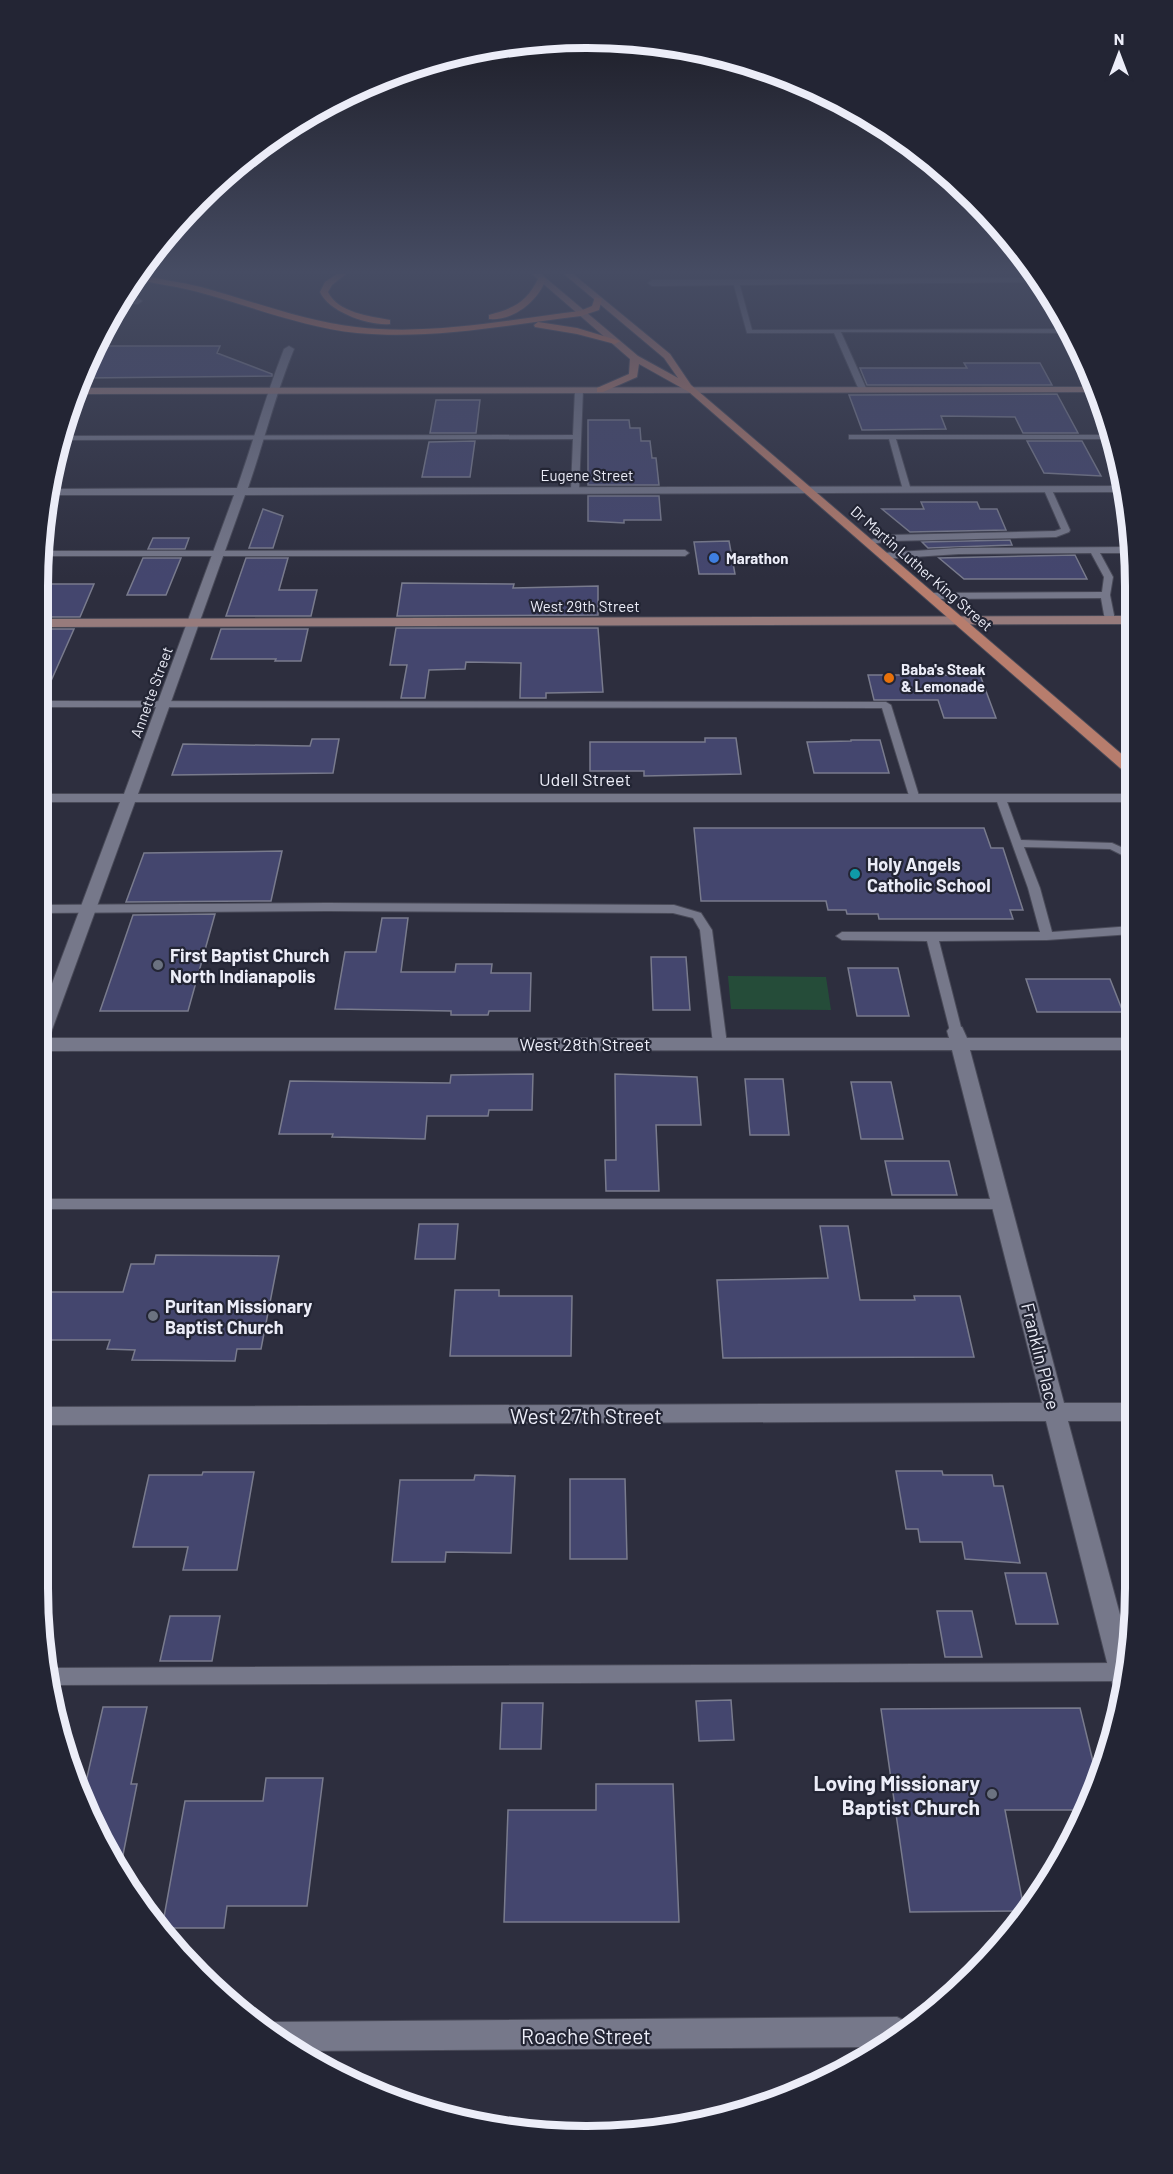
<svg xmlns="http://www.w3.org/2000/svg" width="1173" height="2174" font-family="Barlow,sans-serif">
<rect width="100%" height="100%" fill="#2d2e3e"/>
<path fill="#254c39" d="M 728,976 L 826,977 L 831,1010 L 731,1009 Z"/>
<path fill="#44466e" stroke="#797b8d" stroke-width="1.5" d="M 97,346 L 220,346 L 217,353 L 272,374 L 272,376 L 83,378 Z
M 964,363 L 1040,363 L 1052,385 L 867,385 L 860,368 L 967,368 Z
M 1057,394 L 1078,433 L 1023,433 L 1015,417 L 941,416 L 946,429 L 862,430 L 849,395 Z
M 436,400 L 480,400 L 476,433 L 430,433 Z
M 588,420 L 629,420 L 630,428 L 640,428 L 641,441 L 650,441 L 652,458 L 656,458 L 659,485 L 588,485 Z
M 475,441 L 470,477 L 422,477 L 429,442 Z
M 1027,441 L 1082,441 L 1101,476 L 1044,473 Z
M 588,496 L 659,496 L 661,520 L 624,520 L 624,523 L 588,521 Z
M 921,502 L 977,502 L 980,509 L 997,509 L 1006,530 L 910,532 L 882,509 L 924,509 Z
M 263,509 L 283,516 L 273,548 L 249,548 Z
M 153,538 L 189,538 L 185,549 L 148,549 Z
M 1010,540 L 1012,545 L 928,548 L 922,542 Z
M 729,541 L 735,574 L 699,574 L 694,542 Z
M 1075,555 L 1087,579 L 964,579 L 939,558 Z
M 143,558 L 181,558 L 166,595 L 127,595 Z
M 246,558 L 288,558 L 279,590 L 317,590 L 311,616 L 226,616 Z
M 402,583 L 514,584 L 513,588 L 598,586 L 598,615 L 397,616 Z
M 39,584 L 94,584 L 80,617 L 39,617 Z
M 396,628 L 598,628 L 603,692 L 546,693 L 546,698 L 520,698 L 521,663 L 466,662 L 465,669 L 429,670 L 425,698 L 401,698 L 407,665 L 390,665 Z
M 39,629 L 74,629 L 43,699 L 38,699 Z
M 221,629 L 308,629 L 301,661 L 275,661 L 276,659 L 211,659 Z
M 868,675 L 980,675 L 996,718 L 944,718 L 938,700 L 874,700 Z
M 705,738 L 736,738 L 741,774 L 644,776 L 644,771 L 590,771 L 590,742 L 705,742 Z
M 312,739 L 339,739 L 333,773 L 172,775 L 183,744 L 310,746 Z
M 851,740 L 880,740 L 889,773 L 814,773 L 807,742 L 851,741 Z
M 694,828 L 984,828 L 991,848 L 1003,848 L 1023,910 L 1010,910 L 1013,919 L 879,919 L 878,914 L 847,914 L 846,910 L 828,910 L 826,901 L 701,901 Z
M 282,851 L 271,901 L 126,902 L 144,853 Z
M 215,914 L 188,1011 L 100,1011 L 133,915 Z
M 382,918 L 408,918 L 401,972 L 455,972 L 456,964 L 492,964 L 491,973 L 531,973 L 530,1011 L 489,1011 L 488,1015 L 451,1015 L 451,1011 L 335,1009 L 345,952 L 376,952 Z
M 651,957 L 686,957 L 690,1010 L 653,1010 Z
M 848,968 L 898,968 L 909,1016 L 857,1016 Z
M 1026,979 L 1110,979 L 1123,1012 L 1037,1012 Z
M 533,1074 L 532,1110 L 489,1110 L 488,1116 L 427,1116 L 425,1139 L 332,1137 L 333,1134 L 279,1134 L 290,1081 L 450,1083 L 451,1075 Z
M 615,1074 L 697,1077 L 701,1125 L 656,1125 L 659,1191 L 606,1191 L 605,1160 L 616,1160 Z
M 745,1079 L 783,1079 L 789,1135 L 750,1135 Z
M 851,1082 L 891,1082 L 903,1139 L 861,1139 Z
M 885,1161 L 949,1161 L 957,1195 L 892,1195 Z
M 419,1224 L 458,1224 L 455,1259 L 415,1259 Z
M 820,1226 L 848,1226 L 860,1300 L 915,1300 L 914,1296 L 960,1296 L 974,1357 L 723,1358 L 717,1280 L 828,1278 Z
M 156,1255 L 279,1256 L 261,1349 L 237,1349 L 235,1361 L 132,1360 L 135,1350 L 107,1349 L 110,1340 L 38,1340 L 38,1292 L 123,1292 L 131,1264 L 154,1264 Z
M 455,1290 L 499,1290 L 499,1296 L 572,1296 L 571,1356 L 450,1356 Z
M 896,1471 L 942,1471 L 943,1475 L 992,1475 L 994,1486 L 1003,1486 L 1020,1563 L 965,1559 L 962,1542 L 920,1542 L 918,1529 L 906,1529 Z
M 203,1472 L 254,1472 L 237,1570 L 183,1570 L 188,1547 L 133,1547 L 149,1475 L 202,1475 Z
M 475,1475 L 515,1476 L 511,1553 L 446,1552 L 445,1562 L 392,1562 L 400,1480 L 474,1480 Z
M 570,1479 L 625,1479 L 627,1559 L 570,1559 Z
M 1005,1573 L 1046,1573 L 1058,1624 L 1016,1624 Z
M 937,1611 L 972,1611 L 982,1657 L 945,1657 Z
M 170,1616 L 220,1616 L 212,1661 L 160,1661 Z
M 731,1700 L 734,1740 L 699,1741 L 696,1701 Z
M 502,1703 L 543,1703 L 541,1749 L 500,1749 Z
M 103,1707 L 147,1707 L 131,1784 L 137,1784 L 121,1865 L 83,1795 Z
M 1080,1708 L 1097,1778 L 1083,1810 L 1005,1810 L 1024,1909 L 1022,1911 L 910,1912 L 881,1709 Z
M 266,1778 L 323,1778 L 307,1906 L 227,1906 L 224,1928 L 162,1928 L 185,1801 L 263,1801 Z
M 596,1784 L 673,1784 L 679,1922 L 504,1922 L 508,1810 L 596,1810 Z"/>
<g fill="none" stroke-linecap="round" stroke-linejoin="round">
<defs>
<path id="service" d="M 736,280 L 739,282 L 752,330 L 1066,329 L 1068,333 L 841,332 L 867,390 L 863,392 L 859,390 L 834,333 L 747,333 L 733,282 Z
M 579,388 L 583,390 L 579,490 L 575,492 L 571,490 L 573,439 L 58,440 L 60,436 L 573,435 L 575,390 Z
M 849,435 L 1112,435 L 1113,439 L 896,439 L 911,490 L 907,492 L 903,490 L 889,439 L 849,439 Z
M 1045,488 L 1052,490 L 1070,530 L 1069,532 L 1056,537 L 890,541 L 866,545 L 862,542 L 890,535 L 1055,531 L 1061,529 L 1044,490 Z
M 1131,547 L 1131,553 L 1100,553 L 1113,577 L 1110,595 L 1115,620 L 1110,623 L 1105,620 L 1101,598 L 929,599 L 924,596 L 929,593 L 1102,592 L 1104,577 L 1091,553 L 959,554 L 883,559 L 879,556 L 883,553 L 959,548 Z
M 39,551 L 685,550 L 689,553 L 685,556 L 39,556 Z
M 38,701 L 886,702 L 891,705 L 920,799 L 915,802 L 910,799 L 882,708 L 38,707 Z
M 1001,796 L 1006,799 L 1021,840 L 1112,843 L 1132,852 L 1132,860 L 1110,849 L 1024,847 L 1040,888 L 1052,932 L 1132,926 L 1132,934 L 1047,940 L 939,941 L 962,1031 L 956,1035 L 950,1031 L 927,941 L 842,940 L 836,936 L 842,932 L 1040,932 L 1028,888 L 996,799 Z
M 327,903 L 674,905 L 701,913 L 712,930 L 727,1044 L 720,1048 L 713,1044 L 700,930 L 693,918 L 673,913 L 327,911 L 38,913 L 38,905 Z
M 38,1199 L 1001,1199 L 1006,1200 L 1008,1204 L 1006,1208 L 1001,1209 L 38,1209 Z
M 1122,1663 L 1127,1665 L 1125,1680 L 1122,1681 L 54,1685 L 51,1668 Z"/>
<path id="minor" d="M 1040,278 L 1043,282 L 652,286 L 648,283 L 652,280 Z
M 121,298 L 138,298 L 142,301 L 138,304 L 117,303 Z
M 289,346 L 294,349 C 275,395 264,442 248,488 L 1124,486 L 1125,492 L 245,495 L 138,794 L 1132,794 L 1132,802 L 135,802 L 49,1038 L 949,1038 L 947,1031 L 950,1027 L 962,1027 L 967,1038 L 1132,1038 L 1133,1050 L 970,1050 L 1064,1403 L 1134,1403 L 1134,1421 L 1068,1421 L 1130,1652 L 1123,1693 L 1116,1690 L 1112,1682 L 1046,1421 L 38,1425 L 38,1407 L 1042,1403 L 952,1050 L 38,1051 L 38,1021 L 120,802 L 38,802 L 38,794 L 124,794 L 234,495 L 48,495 L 49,489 L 237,488 C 253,442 266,395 284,349 Z"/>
<path id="tertiary" d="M 897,2017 L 907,2022 L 909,2025 L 874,2047 L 298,2051 L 282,2044 L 263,2027 L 274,2022 Z"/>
<path id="secondary" d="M 1095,387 L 1098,392 L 77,394 L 79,388 Z
M 1131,616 L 1131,624 L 39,627 L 39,619 Z"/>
<path id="primary" d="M 532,274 L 541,274 L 638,356 L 678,378 L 664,358 L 564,274 L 573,274 L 670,354 L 691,385 L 1132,763 L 1132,775 L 1127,774 L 689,392 L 639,364 L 637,377 L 603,392 L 597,392 L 597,388 L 629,374 L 630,359 Z"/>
<path id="motorway" d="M 337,274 L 346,274 L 332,285 L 328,292 C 338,313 370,316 390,320 L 390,324 C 369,326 329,312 320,292 L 325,282 Z
M 138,275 C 159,279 180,282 201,287 C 252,301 303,321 356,327 C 430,336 507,320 580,311 L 592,306 L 595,297 L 602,299 L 599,310 L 581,316 C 507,325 432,340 357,333 C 303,327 250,306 198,292 C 177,286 155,284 135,279 Z
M 539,277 L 546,279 C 538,301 514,321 489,319 L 489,315 C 515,308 527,302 539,277 Z
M 538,322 L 577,328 L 620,341 L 615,344 L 577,334 L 535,327 L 534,325 Z"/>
</defs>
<use href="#service" stroke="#494a58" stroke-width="2"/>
<use href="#minor" stroke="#494a58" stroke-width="2"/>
<use href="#tertiary" stroke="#494a58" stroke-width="2"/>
<use href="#secondary" stroke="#494a58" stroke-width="2"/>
<use href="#primary" stroke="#494a58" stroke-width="2"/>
<use href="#motorway" stroke="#494a58" stroke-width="2"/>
<use href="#service" fill="#76788a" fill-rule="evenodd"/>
<use href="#minor" fill="#76788a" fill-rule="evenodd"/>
<use href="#tertiary" fill="#76788a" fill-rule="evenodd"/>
<use href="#secondary" fill="#977b7c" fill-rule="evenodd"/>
<use href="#primary" fill="#b77d6d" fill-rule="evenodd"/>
<use href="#motorway" fill="#e3815a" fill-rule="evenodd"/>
</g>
<linearGradient id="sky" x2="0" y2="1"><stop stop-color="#191922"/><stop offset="0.47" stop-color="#464c63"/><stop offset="1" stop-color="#464c63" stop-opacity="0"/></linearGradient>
<rect width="1173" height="578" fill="url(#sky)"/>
<circle fill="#3f7fe0" stroke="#232534" stroke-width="2" cx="714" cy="558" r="6"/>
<circle fill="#e8710a" stroke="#232534" stroke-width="2" cx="889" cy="678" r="6"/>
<circle fill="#0f9aa8" stroke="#232534" stroke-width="2" cx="855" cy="874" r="6"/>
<g fill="#6b7280" stroke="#232534" stroke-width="2">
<circle cx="158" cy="965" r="6"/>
<circle cx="153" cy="1316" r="6"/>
<circle cx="992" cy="1794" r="6"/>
</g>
<g text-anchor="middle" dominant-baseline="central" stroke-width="4.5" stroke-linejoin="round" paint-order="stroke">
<g font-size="15" fill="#ecedf8" stroke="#232534">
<text x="587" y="475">Eugene Street</text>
<text transform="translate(922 568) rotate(41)">Dr Martin Luther King Street</text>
<text x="585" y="606">West 29th Street</text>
<text transform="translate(151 692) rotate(-70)">Annette Street</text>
</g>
<g font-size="15" font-weight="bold" fill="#ecedf8" stroke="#232534" text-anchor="start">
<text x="726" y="558">Marathon</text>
<text x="901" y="669">Baba's Steak<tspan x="901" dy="17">&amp; Lemonade</tspan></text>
</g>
<g font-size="18" fill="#ecedf8" stroke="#232534">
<text x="585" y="779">Udell Street</text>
<text x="585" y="1044">West 28th Street</text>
<text transform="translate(1041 1356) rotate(76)">Franklin Place</text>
</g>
<g font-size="18" font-weight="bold" fill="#ecedf8" stroke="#232534" text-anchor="start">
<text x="867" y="864">Holy Angels<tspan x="867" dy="21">Catholic School</tspan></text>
<text x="170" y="955">First Baptist Church<tspan x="170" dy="21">North Indianapolis</tspan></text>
<text x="165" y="1306">Puritan Missionary<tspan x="165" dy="21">Baptist Church</tspan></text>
</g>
<g font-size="21" fill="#ecedf8" stroke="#232534">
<text x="586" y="1415">West 27th Street</text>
<text x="586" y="2035">Roache Street</text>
</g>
<g font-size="21" font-weight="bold" fill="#ecedf8" stroke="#232534" text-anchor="end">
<text x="980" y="1782">Loving Missionary<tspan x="980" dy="24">Baptist Church</tspan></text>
</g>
</g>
<path d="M0 0H1173V2174H0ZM586 48H587A538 538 0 0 1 1125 586V1588A538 538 0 0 1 587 2126H586A538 538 0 0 1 48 1588V586A538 538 0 0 1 586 48Z" fill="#232534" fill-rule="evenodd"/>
<path fill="none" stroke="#ecedf8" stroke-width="8" d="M586 48H587A538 538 0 0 1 1125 586V1588A538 538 0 0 1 587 2126H586A538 538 0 0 1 48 1588V586A538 538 0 0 1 586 48Z"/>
<g transform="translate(1119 54)" stroke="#232534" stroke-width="4.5" paint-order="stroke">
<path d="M0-4.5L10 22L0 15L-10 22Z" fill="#ecedf8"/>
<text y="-9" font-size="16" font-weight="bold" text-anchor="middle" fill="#ecedf8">N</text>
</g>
</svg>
